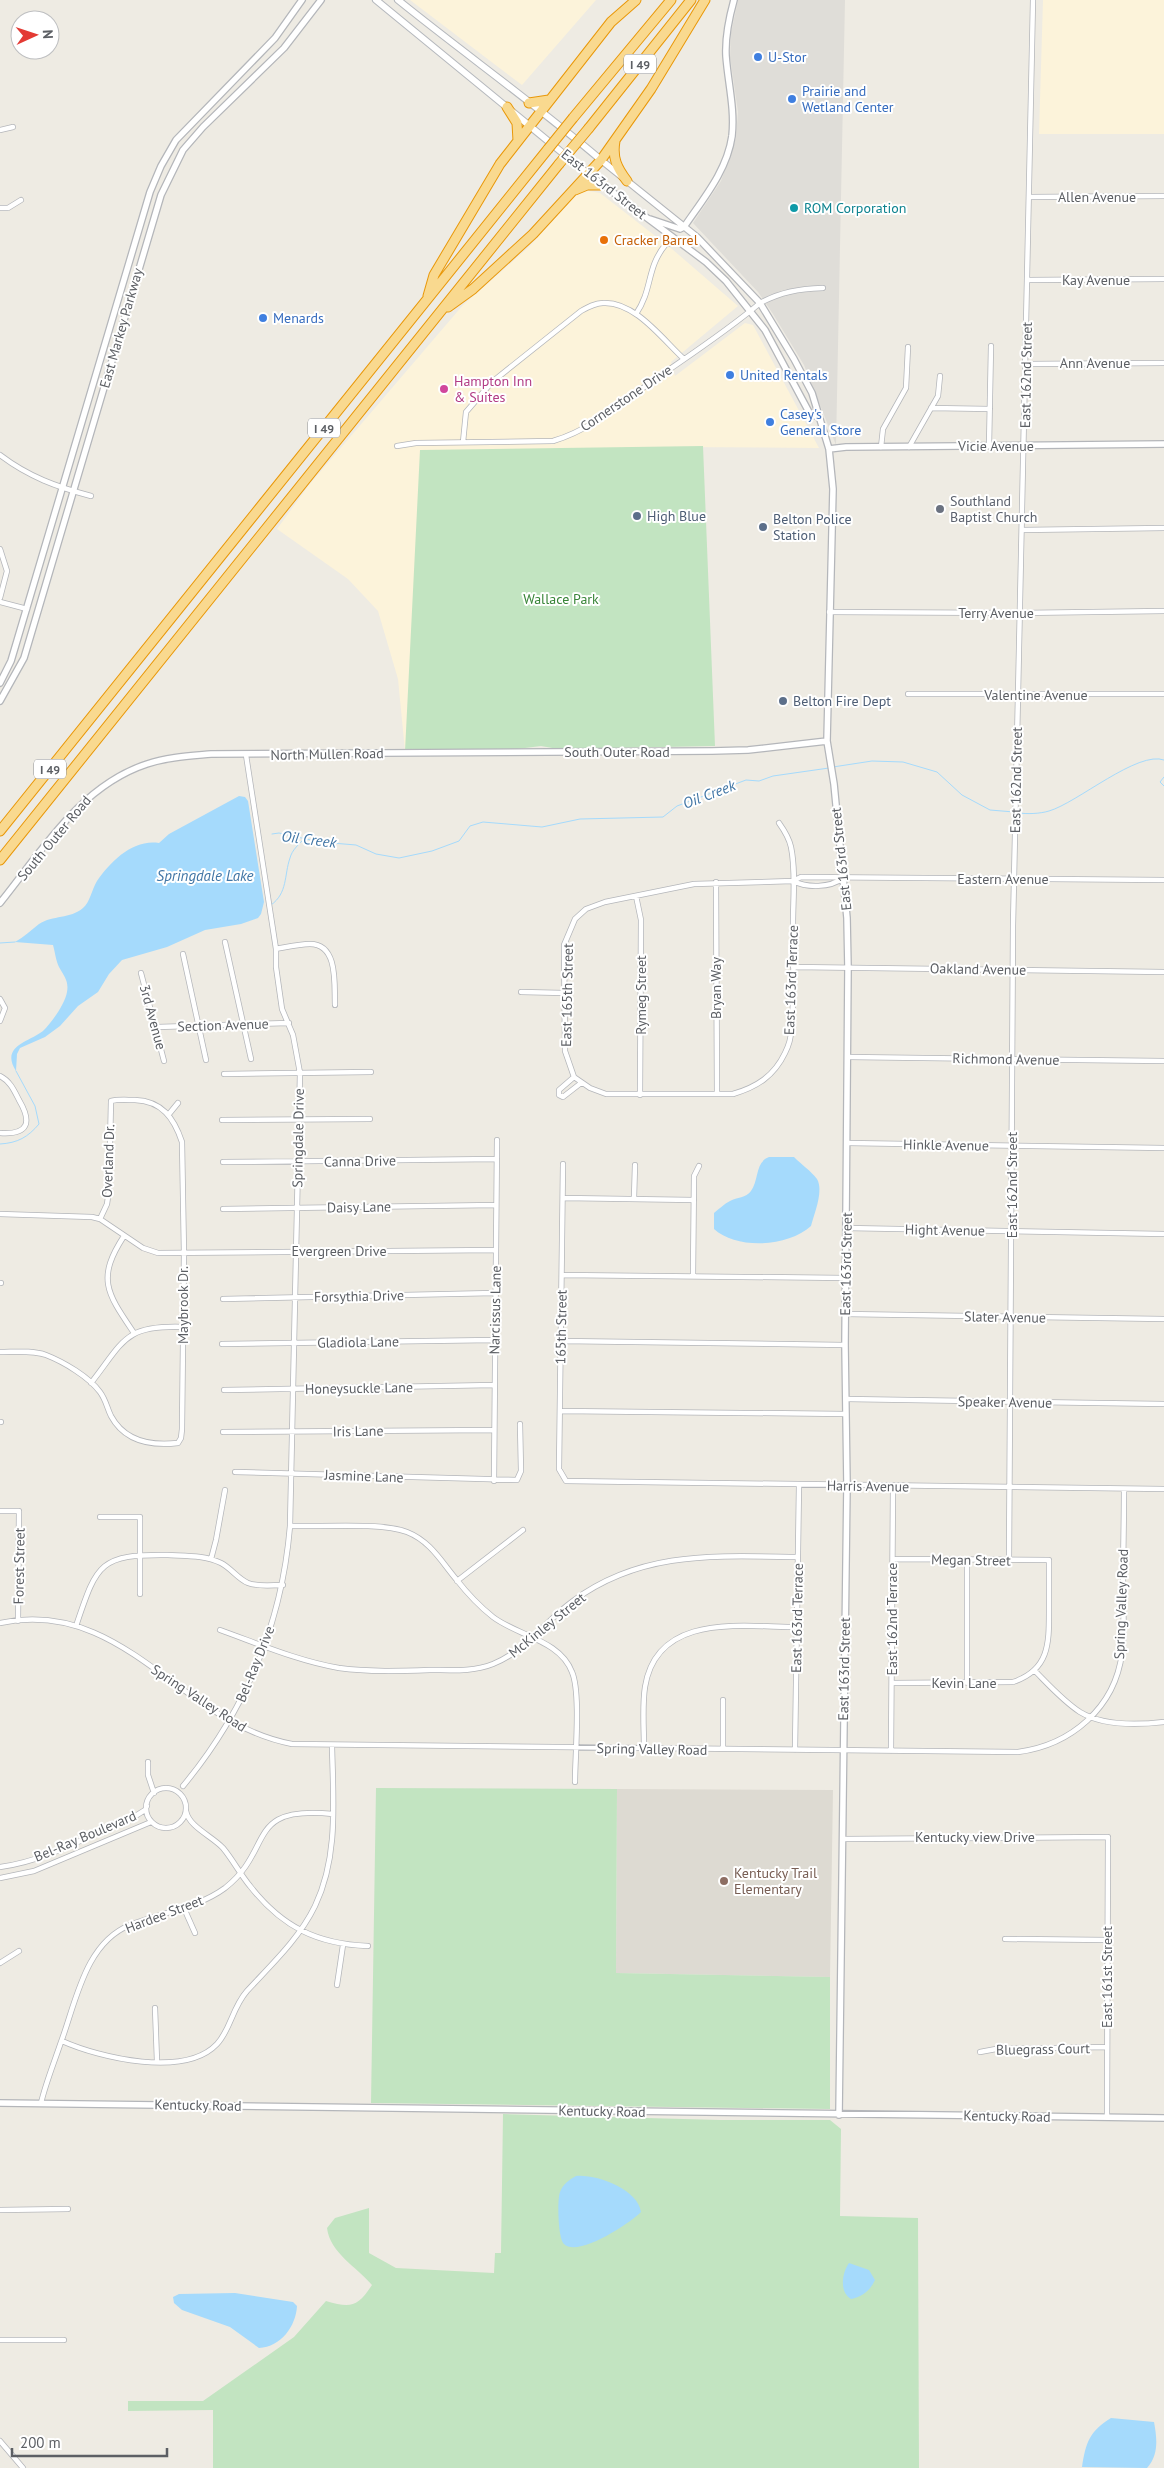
<svg xmlns="http://www.w3.org/2000/svg" width="1164" height="2468" font-family="'PT Sans',sans-serif">
<rect width="100%" height="100%" fill="#eeebe3"/>
<path fill="#fcf3da" d="M 410,0 L 596,0 L 522,85 Z
M 1043,0 L 1164,0 L 1164,134 L 1039,134 Z
M 584,190 L 600,193 L 672,249 L 738,306 L 671,362 L 675,376 L 745,323 L 753,325 L 819,448 L 674,447 L 405,751 L 398,679 L 378,611 L 348,579 L 277,529 L 309,485 L 463,305 L 529,247 L 575,196 Z"/>
<path fill="#dfddd8" d="M 738,0 L 845,0 L 836,445 L 804,365 L 773,314 L 758,292 L 693,223 L 721,181 L 736,138 L 738,112 L 730,57 L 731,33 Z"/>
<path fill="#dddad2" d="M 617,1789 L 833,1790 L 830,1977 L 616,1973 Z"/>
<path fill="#c2e4c1" d="M 703,446 L 715,746 L 558,749 L 541,746 L 517,749 L 405,751 L 420,450 Z
M 376,1788 L 617,1789 L 616,1973 L 830,1977 L 830,2109 L 371,2103 Z
M 503,2114 L 720,2120 L 830,2120 L 841,2129 L 840,2216 L 918,2218 L 919,2468 L 213,2468 L 213,2410 L 128,2411 L 128,2401 L 203,2401 L 294,2337 L 326,2301 C 350,2308 357,2308 372,2285 C 357,2267 330,2253 327,2228 L 335,2218 L 369,2208 L 369,2253 L 396,2268 L 494,2273 L 495,2253 L 501,2253 Z"/>
<path fill="#a5dafc" d="M 239,796 L 245,797 L 248,801 L 264,902 L 261,914 L 258,918 L 241,924 L 205,930 L 167,947 L 122,960 L 109,974 L 98,992 L 78,1006 L 60,1026 L 45,1037 L 20,1048 L 17,1054 L 16,1071 C 0,1046 29,1042 43,1031 C 52,1022 65,1004 67,992 C 69,981 64,976 59,967 C 56,961 55,952 53,945 L 15,942 C 24,937 31,930 39,924 C 53,915 70,919 83,908 C 90,902 92,889 97,881 C 111,861 133,839 159,843 L 169,834 Z
M 769,1157 L 794,1157 C 801,1164 811,1171 817,1179 C 824,1191 814,1214 811,1226 C 788,1247 737,1250 714,1229 L 714,1213 C 719,1209 724,1204 730,1201 C 737,1197 746,1198 751,1191 C 759,1180 755,1162 769,1157 Z
M 576,2176 C 596,2174 638,2189 641,2212 C 630,2223 578,2258 564,2244 C 558,2239 557,2200 560,2192 C 563,2184 569,2180 576,2176 Z
M 849,2263 L 869,2270 L 875,2280 C 870,2291 862,2297 851,2299 C 839,2292 842,2273 849,2263 Z
M 235,2293 L 293,2302 L 297,2306 C 296,2326 281,2347 259,2348 L 230,2327 L 182,2310 L 174,2303 L 173,2297 L 179,2294 Z
M 1111,2418 L 1154,2422 C 1157,2438 1159,2455 1147,2468 L 1082,2467 C 1086,2442 1089,2432 1111,2418 Z"/>
<g fill="none" stroke-linecap="round" stroke-linejoin="round">
<path stroke="#a5dafc" stroke-width="1" d="M 833,767 L 872,761 L 903,762 L 937,772 L 962,795 L 990,810 L 1014,812
M 1164,777 L 1160,782 L 1164,786
M 1018,813 C 1027,814 1039,814 1049,811 C 1077,803 1138,750 1164,760
M 272,834 L 279,833 L 320,842 L 356,845 L 376,854 L 399,858 L 432,851 L 459,841 L 470,826 L 483,822 L 542,827 L 580,819 L 663,817 L 677,806 L 746,780 L 759,781 L 773,776 L 829,768
M 271,905 C 288,893 284,875 290,858 C 292,850 299,844 305,838
M 0,943 L 15,942
M 0,1144 C 18,1143 28,1137 39,1124 L 35,1106 L 16,1071"/>
<defs>
<path id="minor" d="M 0,130 L 13,127
M 1030,197 L 1164,196
M 0,208 L 8,208 L 21,200
M 1028,280 L 1164,279
M 636,314 C 653,289 646,268 666,244 L 679,242
M 1026,364 L 1164,363
M 931,408 L 990,409
M 463,442 L 466,412 L 492,382 L 581,311 C 588,307 595,303 603,303 C 635,301 663,340 684,359
M 397,446 L 416,443 L 553,441 C 591,430 623,402 654,380 C 690,355 727,331 760,303 C 781,292 798,289 823,288
M 989,446 L 991,346
M 881,447 L 883,429 L 906,388 L 908,347
M 909,447 L 938,396 L 940,376
M 0,455 C 29,477 57,487 91,496
M 1022,530 L 1164,528
M 0,549 L 7,571 L 0,598
M 0,602 L 27,609
M 829,612 L 1020,613 L 1164,611
M 908,694 L 1164,694
M 779,823 C 784,830 789,838 791,847 C 796,871 793,899 793,924 C 793,959 795,996 791,1031 C 791,1038 788,1047 785,1053 C 774,1076 757,1087 733,1094 L 606,1094 L 590,1088 L 574,1077 L 565,1051 L 564,945 L 575,919 L 586,909 L 605,902 L 694,884 L 793,881 L 801,877 L 1164,880
M 793,881 C 807,888 830,888 843,878
M 716,882 L 717,1094
M 636,896 L 641,920 L 640,1095
M 225,942 L 251,1059
M 276,949 C 287,947 299,944 310,944 C 339,944 334,986 335,1005
M 183,954 L 206,1060
M 793,967 L 1164,972
M 141,973 L 164,1061
M 521,992 L 564,993
M 0,999 L 5,1008 L 0,1021
M 157,1027 L 289,1023
M 848,1057 L 1164,1061
M 224,1074 L 371,1072
M 0,1076 C 10,1081 14,1090 19,1100 C 32,1122 29,1135 0,1133
M 574,1077 L 559,1090 L 559,1095 L 563,1097 L 581,1083
M 169,1114 L 178,1103
M 222,1120 L 370,1119
M 847,1143 L 1164,1148
M 223,1162 L 497,1159
M 563,1164 L 559,1469 L 566,1481 L 1164,1489
M 563,1198 L 694,1200
M 634,1198 L 635,1165
M 223,1209 L 496,1205
M 0,1214 L 92,1217 L 100,1219 L 143,1248 L 158,1253 L 496,1250
M 846,1228 L 1164,1234
M 124,1236 C 96,1279 107,1293 134,1333
M 562,1275 L 846,1278
M 693,1276 L 694,1176 L 699,1166
M 0,1283 L 1,1283
M 223,1299 L 495,1293
M 845,1314 L 1164,1319
M 561,1341 L 845,1345
M 222,1344 L 494,1340
M 0,1352 C 15,1352 32,1350 46,1355 C 64,1362 89,1377 100,1392 C 106,1400 107,1408 111,1416 C 125,1442 152,1446 178,1443 L 181,1438 L 182,1429 L 184,1254 L 182,1142 C 174,1118 162,1101 135,1100 C 127,1100 118,1099 111,1101 L 109,1190 L 107,1204 L 100,1219
M 91,1383 C 124,1341 124,1325 183,1327
M 224,1390 L 494,1385
M 846,1399 L 1164,1404
M 560,1411 L 846,1414
M 0,1422 L 1,1422
M 223,1432 L 494,1430
M 235,1472 L 517,1480 L 521,1471 L 520,1424
M 494,1481 L 497,1140
M 0,1511 L 19,1511 L 18,1621
M 100,1517 L 140,1517 L 140,1594
M 290,1526 C 320,1527 381,1522 407,1532 C 430,1541 441,1561 456,1579 C 467,1593 479,1606 493,1617 C 518,1636 560,1640 572,1672 C 581,1693 575,1756 575,1782
M 211,1559 L 216,1540 L 225,1490
M 1009,1561 L 1013,926 L 1033,0
M 457,1581 L 523,1530
M 0,1623 C 124,1597 180,1723 292,1744 L 1018,1752 C 1071,1745 1115,1708 1122,1653 C 1125,1632 1123,1609 1123,1588 C 1123,1555 1124,1522 1124,1489
M 76,1626 C 97,1564 99,1554 168,1555 C 186,1556 205,1555 221,1563 C 231,1568 238,1579 248,1583 C 258,1587 272,1585 283,1585
M 220,1630 C 259,1644 298,1661 339,1668 C 369,1672 400,1671 430,1670 C 451,1670 473,1672 493,1664 C 526,1651 545,1621 573,1601 C 642,1550 717,1556 798,1557
M 1034,1670 C 1048,1684 1063,1701 1080,1712 C 1103,1726 1138,1725 1164,1722
M 892,1683 L 1013,1682 C 1049,1670 1049,1644 1049,1612 C 1049,1595 1049,1578 1049,1560 L 893,1559
M 967,1683 L 967,1560
M 723,1700 L 723,1749
M 644,1748 C 644,1728 642,1706 645,1687 C 657,1612 743,1627 797,1627
M 795,1750 L 799,1485
M 891,1751 L 893,1487
M 148,1762 L 148,1775 L 154,1793
M 183,1786 C 245,1711 282,1623 290,1526 L 300,1073 L 293,1035 L 282,1009 L 276,967 L 276,949 L 246,755
M146 1808a20 20 0 1 1 40 0a20 20 0 1 1-40 0Z
M 186,1811 C 189,1827 212,1836 223,1848 C 233,1860 240,1874 250,1886 C 282,1927 317,1944 368,1946
M 843,1839 L 1108,1837 L 1107,2117
M 0,1867 C 48,1861 93,1833 137,1815 L 145,1810 L 147,1806
M 0,1878 L 34,1871 L 151,1822
M 183,1906 L 195,1933
M 1005,1939 L 1108,1940
M 0,1963 L 19,1951
M 337,1985 L 343,1945
M 155,2008 L 157,2061
M 62,2041 C 100,2058 185,2078 217,2044 C 231,2029 232,2008 247,1991 C 271,1965 299,1939 315,1906 C 339,1856 333,1799 332,1745
M 980,2052 L 996,2049 L 1107,2047
M 41,2103 C 46,2082 54,2063 61,2042 C 76,2002 85,1943 130,1925 C 160,1913 198,1908 225,1888 C 275,1849 244,1805 333,1814
M 0,2210 L 68,2209
M 0,2340 L 64,2340
M 0,2441 L 23,2468"/>
<path id="tertiary" d="M 601,160 L 697,237 L 760,303 L 794,359 L 812,393 L 829,449 L 833,489 L 827,741 L 834,784 L 847,918 L 848,968 L 845,1345 L 847,1485 L 839,2115
M 587,173 L 706,262 L 726,281 L 765,330 L 810,414 L 818,417
M 650,219 L 680,229 L 684,227 C 703,199 727,171 732,136 C 735,109 728,83 726,56 C 725,37 729,18 734,0
M 829,449 L 846,447 L 1164,444
M 0,683 L 11,661 L 150,192 L 161,166 L 176,140 L 275,38 L 302,0
M 0,701 L 24,658 L 161,195 L 183,150 L 203,127 L 284,48 L 321,0
M 0,903 C 42,851 80,786 147,764 C 168,757 189,756 211,754 L 712,751 L 748,750 L 827,741
M 0,2103 L 1164,2118"/>
<path id="secondary" d="M 376,0 L 587,173
M 398,0 C 465,54 535,104 601,160"/>
<path id="motorway" d="M 529,103 L 549,100
M 507,107 L 517,123 L 518,141
M 573,118 L 671,0
M 589,128 L 691,0
M 615,141 C 612,158 617,168 627,181
M 575,190 L 587,185 L 603,185
M 428,296 L 434,275 L 500,164 L 611,22 L 636,0
M 448,307 L 473,289 L 533,234 L 601,160 L 651,89 L 705,0
M 0,831 L 548,149
M 0,860 L 559,164"/>
</defs>
<use href="#minor" stroke="#b4b6ba" stroke-width="6"/>
<use href="#tertiary" stroke="#b4b6ba" stroke-width="8"/>
<use href="#secondary" stroke="#b5b8bd" stroke-width="8"/>
<use href="#motorway" stroke="#e99809" stroke-width="11"/>
<use href="#minor" stroke="#fff" stroke-width="4.5"/>
<use href="#tertiary" stroke="#fff" stroke-width="5.5"/>
<use href="#secondary" stroke="#fff" stroke-width="6"/>
<use href="#motorway" stroke="#f9d98f" stroke-width="9"/>
<defs>
<path id="motorway-bridge" d="M 548,149 L 573,118
M 559,164 L 589,128"/>
</defs>
<use href="#motorway-bridge" stroke="#e99809" stroke-width="11" stroke-linecap="butt"/>
<use href="#motorway-bridge" stroke="#f9d98f" stroke-width="9"/>
</g>
<g fill="#3f7fe0" stroke="#fff" stroke-width="2">
<circle cx="758" cy="57" r="5"/>
<circle cx="792" cy="99" r="5"/>
<circle cx="263" cy="318" r="5"/>
<circle cx="730" cy="375" r="5"/>
<circle cx="770" cy="422" r="5"/>
</g>
<circle fill="#0f9aa8" stroke="#fff" stroke-width="2" cx="794" cy="208" r="5"/>
<circle fill="#e8710a" stroke="#fff" stroke-width="2" cx="604" cy="240" r="5"/>
<circle fill="#d1479c" stroke="#fff" stroke-width="2" cx="444" cy="389" r="5"/>
<circle fill="#6b7280" stroke="#fff" stroke-width="2" cx="940" cy="509" r="5"/>
<g fill="#5c6f8a" stroke="#fff" stroke-width="2">
<circle cx="637" cy="516" r="5"/>
<circle cx="763" cy="527" r="5"/>
<circle cx="783" cy="701" r="5"/>
</g>
<circle fill="#8d6e63" stroke="#fff" stroke-width="2" cx="724" cy="1881" r="5"/>
<g text-anchor="middle" dominant-baseline="central" stroke-width="4" stroke-linejoin="round" paint-order="stroke">
<g fill="#fff" stroke="#8d8f92" stroke-width="1">
<rect x="624" y="54.5" width="32" height="19" rx="4"/>
<rect x="308" y="418.5" width="32" height="19" rx="4"/>
<rect x="34" y="759.5" width="32" height="19" rx="4"/>
</g>
<g font-size="12" font-weight="bold" fill="#5c5f64">
<text x="640" y="64">I 49</text>
<text x="324" y="428">I 49</text>
<text x="50" y="769">I 49</text>
</g>
<g font-size="14" fill="#366cbe" stroke="#fff" text-anchor="start">
<text x="768" y="57">U-Stor</text>
<text x="802" y="91">Prairie and<tspan x="802" dy="16">Wetland Center</tspan></text>
<text x="273" y="318">Menards</text>
<text x="740" y="375">United Rentals</text>
<text x="780" y="414">Casey's<tspan x="780" dy="16">General Store</tspan></text>
</g>
<g font-size="14" fill="#5c5f64" stroke="#fff">
<text transform="translate(604 184) rotate(38)">East 163rd Street</text>
<text x="1097" y="197">Allen Avenue</text>
<text x="1096" y="280">Kay Avenue</text>
<text transform="translate(121 328) rotate(-74)">East Markey Parkway</text>
<text x="1095" y="363">Ann Avenue</text>
<text transform="translate(1026 375) rotate(-89)">East 162nd Street</text>
<text transform="translate(626 398) rotate(-34)">Cornerstone Drive</text>
<text x="996" y="446">Vicie Avenue</text>
<text x="996" y="613">Terry Avenue</text>
<text x="1036" y="695">Valentine Avenue</text>
<text x="617" y="752">South Outer Road</text>
<text transform="translate(327 754) rotate(-1)">North Mullen Road</text>
<text transform="translate(1016 780) rotate(-89)">East 162nd Street</text>
<text transform="translate(54 838) rotate(-50)">South Outer Road</text>
<text transform="translate(841 859) rotate(-96)">East 163rd Street</text>
<text x="1003" y="879">Eastern Avenue</text>
<text transform="translate(978 969) rotate(1)">Oakland Avenue</text>
<text transform="translate(791 980) rotate(-88)">East 163rd Terrace</text>
<text transform="translate(716 988) rotate(-90)">Bryan Way</text>
<text transform="translate(567 995) rotate(-89)">East 165th Street</text>
<text transform="translate(641 995) rotate(-90)">Rymeg Street</text>
<text transform="translate(153 1017) rotate(75)">3rd Avenue</text>
<text transform="translate(223 1025) rotate(-2)">Section Avenue</text>
<text transform="translate(1006 1059) rotate(1)">Richmond Avenue</text>
<text transform="translate(298 1138) rotate(-89)">Springdale Drive</text>
<text transform="translate(946 1145) rotate(1)">Hinkle Avenue</text>
<text transform="translate(108 1161) rotate(-88)">Overland Dr.</text>
<text transform="translate(360 1161) rotate(-1)">Canna Drive</text>
<text transform="translate(1012 1185) rotate(-90)">East 162nd Street</text>
<text transform="translate(359 1207) rotate(-1)">Daisy Lane</text>
<text transform="translate(945 1230) rotate(1)">Hight Avenue</text>
<text x="339" y="1251">Evergreen Drive</text>
<text transform="translate(846 1264) rotate(-89)">East 163rd Street</text>
<text transform="translate(359 1296) rotate(-1)">Forsythia Drive</text>
<text transform="translate(183 1305) rotate(-90)">Maybrook Dr.</text>
<text transform="translate(495 1310) rotate(-89)">Narcissus Lane</text>
<text transform="translate(1005 1317) rotate(1)">Slater Avenue</text>
<text transform="translate(561 1327) rotate(-89)">165th Street</text>
<text transform="translate(358 1342) rotate(-1)">Gladiola Lane</text>
<text transform="translate(359 1388) rotate(-1)">Honeysuckle Lane</text>
<text transform="translate(1005 1402) rotate(1)">Speaker Avenue</text>
<text transform="translate(358 1431) rotate(-1)">Iris Lane</text>
<text transform="translate(364 1476) rotate(2)">Jasmine Lane</text>
<text transform="translate(868 1486) rotate(1)">Harris Avenue</text>
<text transform="translate(971 1560) rotate(1)">Megan Street</text>
<text transform="translate(19 1566) rotate(-89)">Forest Street</text>
<text transform="translate(1121 1604) rotate(-88)">Spring Valley Road</text>
<text transform="translate(797 1618) rotate(-89)">East 163rd Terrace</text>
<text transform="translate(892 1619) rotate(-90)">East 162nd Terrace</text>
<text transform="translate(547 1625) rotate(-39)">McKinley Street</text>
<text transform="translate(255 1664) rotate(-68)">Bel-Ray Drive</text>
<text transform="translate(844 1669) rotate(-89)">East 163rd Street</text>
<text x="964" y="1683">Kevin Lane</text>
<text transform="translate(199 1698) rotate(33)">Spring Valley Road</text>
<text transform="translate(652 1749) rotate(1)">Spring Valley Road</text>
<text transform="translate(85 1836) rotate(-23)">Bel-Ray Boulevard</text>
<text x="975" y="1837">Kentucky view Drive</text>
<text transform="translate(164 1914) rotate(-21)">Hardee Street</text>
<text transform="translate(1107 1977) rotate(-90)">East 161st Street</text>
<text transform="translate(1043 2049) rotate(-1)">Bluegrass Court</text>
<text transform="translate(198 2105) rotate(1)">Kentucky Road</text>
<text transform="translate(602 2111) rotate(1)">Kentucky Road</text>
<text transform="translate(1007 2116) rotate(1)">Kentucky Road</text>
</g>
<g font-size="14" fill="#0d838f" stroke="#fff" text-anchor="start">
<text x="804" y="208">ROM Corporation</text>
</g>
<g font-size="14" fill="#c56008" stroke="#fff" text-anchor="start">
<text x="614" y="240">Cracker Barrel</text>
</g>
<g font-size="14" fill="#b23c85" stroke="#fff" text-anchor="start">
<text x="454" y="381">Hampton Inn<tspan x="454" dy="16">&amp; Suites</tspan></text>
</g>
<g font-size="14" fill="#5b616d" stroke="#fff" text-anchor="start">
<text x="950" y="501">Southland<tspan x="950" dy="16">Baptist Church</tspan></text>
</g>
<g font-size="14" fill="#4e5e75" stroke="#fff" text-anchor="start">
<text x="647" y="516">High Blue</text>
<text x="773" y="519">Belton Police<tspan x="773" dy="16">Station</tspan></text>
<text x="793" y="701">Belton Fire Dept</text>
</g>
<g font-size="14" fill="#398539" stroke="#fff">
<text x="561" y="599">Wallace Park</text>
</g>
<g font-size="14" fill="#785e54" stroke="#fff" text-anchor="start">
<text x="734" y="1873">Kentucky Trail<tspan x="734" dy="16">Elementary</tspan></text>
</g>
<g font-size="15" font-style="italic" fill="#4075a5" stroke="#fff">
<text transform="translate(709 794) rotate(-21)">Oil Creek</text>
<text transform="translate(309 839) rotate(7)">Oil Creek</text>
<text x="205" y="875">Springdale Lake</text>
</g>
</g>
<g transform="translate(35 35) rotate(87)"><circle r="24" fill="#ffffff" stroke="#bebfc1"/>
<path d="M0-4L9 19L0 12L-9 19Z" fill="#e33a34"/>
<text y="-8" font-size="14" font-weight="bold" text-anchor="middle" fill="#5c5f64">N</text>
</g>
<path d="M12 2448v8h155v-8" fill="none" stroke="#5c5f64" stroke-width="2.5"/>
<text x="20" y="2448" font-size="15" fill="#5c5f64" stroke="#ffffff" stroke-width="4" paint-order="stroke">200 m</text>
</svg>
